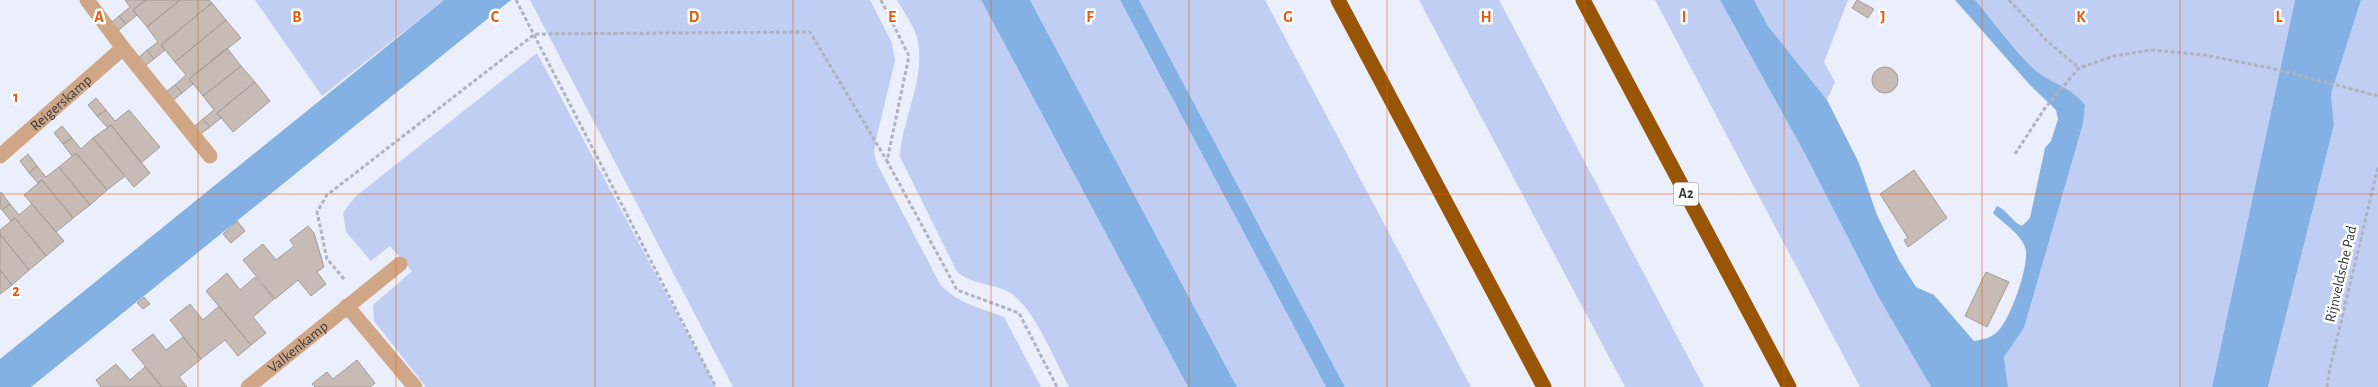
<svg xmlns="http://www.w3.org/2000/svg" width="2378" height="387" font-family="'Alegreya Sans',sans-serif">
<rect width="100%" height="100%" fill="#ebeffb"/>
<path fill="#c0cef4" d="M 255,0 L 444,0 L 322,96 Z
M 530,0 L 870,0 L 892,43 L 895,61 L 877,135 L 874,152 L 877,164 L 940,284 C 956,303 981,308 1004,317 L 1041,387 L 733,387 Z
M 897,0 L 981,0 L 1188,387 L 1069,387 C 1055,361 1033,304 1007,291 C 990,283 971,284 957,272 L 900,157 C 902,117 927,78 917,37 C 913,25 904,12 897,0 Z
M 1030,0 L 1120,0 L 1326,387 L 1237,387 Z
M 1139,0 L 1265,0 L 1471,387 L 1345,387 Z
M 1419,0 L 1499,0 L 1704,387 L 1625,387 Z
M 1655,0 L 1720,0 L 1805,154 L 1879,298 L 1931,387 L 1860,387 Z
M 1754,0 L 1848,0 L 1824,62 L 1835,82 L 1827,100 L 1768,26 Z
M 1975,0 L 2295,0 L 2212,387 L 2008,387 L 2004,357 L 2024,328 L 2083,124 L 2085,105 C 2071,86 2051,84 2034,69 C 2013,48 1995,23 1975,0 Z
M 2361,0 L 2378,0 L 2378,387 L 2268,387 L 2334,125 L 2331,94 Z
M 537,53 L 716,387 L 426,387 L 374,321 L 373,305 L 412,271 L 390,246 L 371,261 L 346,232 L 343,213 L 355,197 Z"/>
<path fill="#84b1e4" d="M 444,0 L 511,0 L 31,387 L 0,387 L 0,359 Z
M 981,0 L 1030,0 L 1237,387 L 1188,387 Z
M 1120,0 L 1139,0 L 1345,387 L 1326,387 Z
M 1720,0 L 1754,0 L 1768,26 L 1827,100 L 1859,163 L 1877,215 L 1899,260 L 1916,287 L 1934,295 L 1974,341 C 1982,340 1990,338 1996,333 C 2010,322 2028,268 2026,251 C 2024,236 2003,223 1993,213 L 1997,206 C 2008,211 2011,221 2022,226 L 2030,218 L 2045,148 L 2051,141 L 2058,119 L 2056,110 L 2030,85 L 1955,0 L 1975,0 C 1995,23 2013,49 2034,69 C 2051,84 2071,86 2085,105 L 2083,124 L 2024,328 L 2004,357 L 2008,387 L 1931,387 L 1879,298 L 1805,154 Z
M 2295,0 L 2361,0 L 2331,94 L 2334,125 L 2268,387 L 2212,387 Z"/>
<path fill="#c7bcb5" stroke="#a69b95" d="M 125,0 L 146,0 L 133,10 L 137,15 L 126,24 L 119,16 L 130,7 Z
M 146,0 L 180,0 L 147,27 L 133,10 Z
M 180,0 L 209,0 L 212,3 L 161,45 L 165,50 L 154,59 L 147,50 L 158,42 L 147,27 Z
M 1857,0 L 1874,9 L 1868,18 L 1852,8 Z
M 212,3 L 226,20 L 175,62 L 161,45 Z
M 119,16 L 126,24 L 114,34 L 107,26 Z
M 226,20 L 241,38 L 189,79 L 193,84 L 182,93 L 175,85 L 186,75 L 175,62 Z
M 227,48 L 241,66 L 203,96 L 189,79 Z
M 147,50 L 154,59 L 142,68 L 136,60 Z
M 241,66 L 255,82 L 217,113 L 221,118 L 210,127 L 203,119 L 214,110 L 203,96 Z
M1872 80a13 13 0 1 1 26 0a13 13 0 1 1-26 0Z
M 255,82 L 270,101 L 233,132 L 217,113 Z
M 175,85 L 182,93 L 170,103 L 163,94 Z
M 96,98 L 106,110 L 97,116 L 88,105 Z
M 106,110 L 115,121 L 129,110 L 160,147 L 141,163 L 111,125 L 107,127 L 97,116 Z
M 203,119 L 210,127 L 198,136 L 191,129 Z
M 111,125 L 150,173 L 134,187 L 93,138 Z
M 62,126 L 72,138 L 63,144 L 54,133 Z
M 72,138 L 81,149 L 93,138 L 125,176 L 107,190 L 76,153 L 72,156 L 63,144 Z
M 76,153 L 107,190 L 90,205 L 59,167 Z
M 28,154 L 37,166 L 29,173 L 20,161 Z
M 37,166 L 46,177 L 59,167 L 90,205 L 73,218 L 42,180 L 38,183 L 29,173 Z
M 1914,170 L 1947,218 L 1908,247 L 1904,240 L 1908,238 L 1880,194 Z
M 42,180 L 73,218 L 56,232 L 24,195 Z
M 1,192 L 10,204 L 2,210 L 0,208 Z
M 10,204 L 19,215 L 32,204 L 64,241 L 46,256 L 15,218 L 11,221 L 2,210 Z
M 15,218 L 46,256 L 29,270 L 0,234 L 0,230 Z
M 237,221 L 245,231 L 231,243 L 223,234 Z
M 308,226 L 314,233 L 324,267 L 317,272 L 326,284 L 311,296 L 298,280 L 275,299 L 243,260 L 263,244 L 276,260 L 294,246 L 290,240 Z
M 0,234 L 29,270 L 12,285 L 0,270 Z
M 0,270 L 12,285 L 0,294 Z
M 1986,272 L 2009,282 L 1987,327 L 1965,316 Z
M 227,273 L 240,290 L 255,277 L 274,299 L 253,317 L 266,333 L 251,345 L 206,291 Z
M 144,297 L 150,304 L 143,309 L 137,303 Z
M 190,304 L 203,320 L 219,306 L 251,345 L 238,356 L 225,340 L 201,359 L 170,320 Z
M 153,334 L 166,350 L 183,337 L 201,359 L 179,377 L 187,387 L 162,387 L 132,350 Z
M 357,360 L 375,383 L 370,387 L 315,387 L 312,384 L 327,372 L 333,379 Z
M 116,364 L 130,380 L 145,367 L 162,387 L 101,387 L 96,380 Z"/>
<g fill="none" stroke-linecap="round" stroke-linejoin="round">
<path stroke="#afb3bc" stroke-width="3" stroke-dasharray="4 2.5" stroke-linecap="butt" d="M 516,0 L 716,387
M 881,0 L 909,56 L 887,161 L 957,290 L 1019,313 L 1057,387
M 2009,0 L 2047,41 L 2079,68
M 2015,154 L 2045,108 L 2079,68 L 2114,56 L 2151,50 L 2205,55 L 2275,69 L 2378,96
M 344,279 L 327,259 L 317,212 L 327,195 L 535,34 L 810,32 L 887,161
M 2327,387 L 2330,368 L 2378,167"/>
<g stroke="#d0a786" stroke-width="15">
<path d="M 87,0 L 123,48 L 210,156"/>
<path id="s1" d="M 0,156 L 123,48"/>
<path d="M 347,306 L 415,387"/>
<path id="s2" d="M 248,387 L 400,264"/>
</g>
<path stroke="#995506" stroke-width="15" d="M 1338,0 L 1544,387
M 1583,0 L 1789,387"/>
</g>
<path fill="none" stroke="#e8590c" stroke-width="1" stroke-opacity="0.55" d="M 198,0 L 198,387M 396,0 L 396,387M 595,0 L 595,387M 793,0 L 793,387M 991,0 L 991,387M 1189,0 L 1189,387M 1387,0 L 1387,387M 1585,0 L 1585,387M 1784,0 L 1784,387M 1982,0 L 1982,387M 2180,0 L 2180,387M 0,194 L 2378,194"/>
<g text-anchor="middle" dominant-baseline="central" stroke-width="5" stroke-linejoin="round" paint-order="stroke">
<rect fill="#fff" stroke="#727476" stroke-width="1" x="1673.5" y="182.5" width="25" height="23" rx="4"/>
<g font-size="14" font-weight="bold" fill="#36383c">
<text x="1686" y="194">A2</text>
</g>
<g font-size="15" fill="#36383c" stroke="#fff">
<text stroke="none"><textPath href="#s1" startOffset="81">Reigerskamp</textPath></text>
<text transform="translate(2341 274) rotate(-77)">Rijnveldsche Pad</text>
<text stroke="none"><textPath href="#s2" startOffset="64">Valkenkamp</textPath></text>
</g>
</g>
<g font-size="16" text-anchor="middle" font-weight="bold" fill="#e8590c" stroke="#fff" stroke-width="5" stroke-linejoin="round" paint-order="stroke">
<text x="99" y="22">A</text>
<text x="297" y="22">B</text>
<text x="495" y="22">C</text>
<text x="694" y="22">D</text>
<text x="892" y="22">E</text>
<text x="1090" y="22">F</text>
<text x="1288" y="22">G</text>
<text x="1486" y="22">H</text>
<text x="1684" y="22">I</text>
<text x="1883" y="22">J</text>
<text x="2081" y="22">K</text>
<text x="2279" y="22">L</text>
<text x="16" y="102">1</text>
<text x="16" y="296">2</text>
</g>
</svg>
